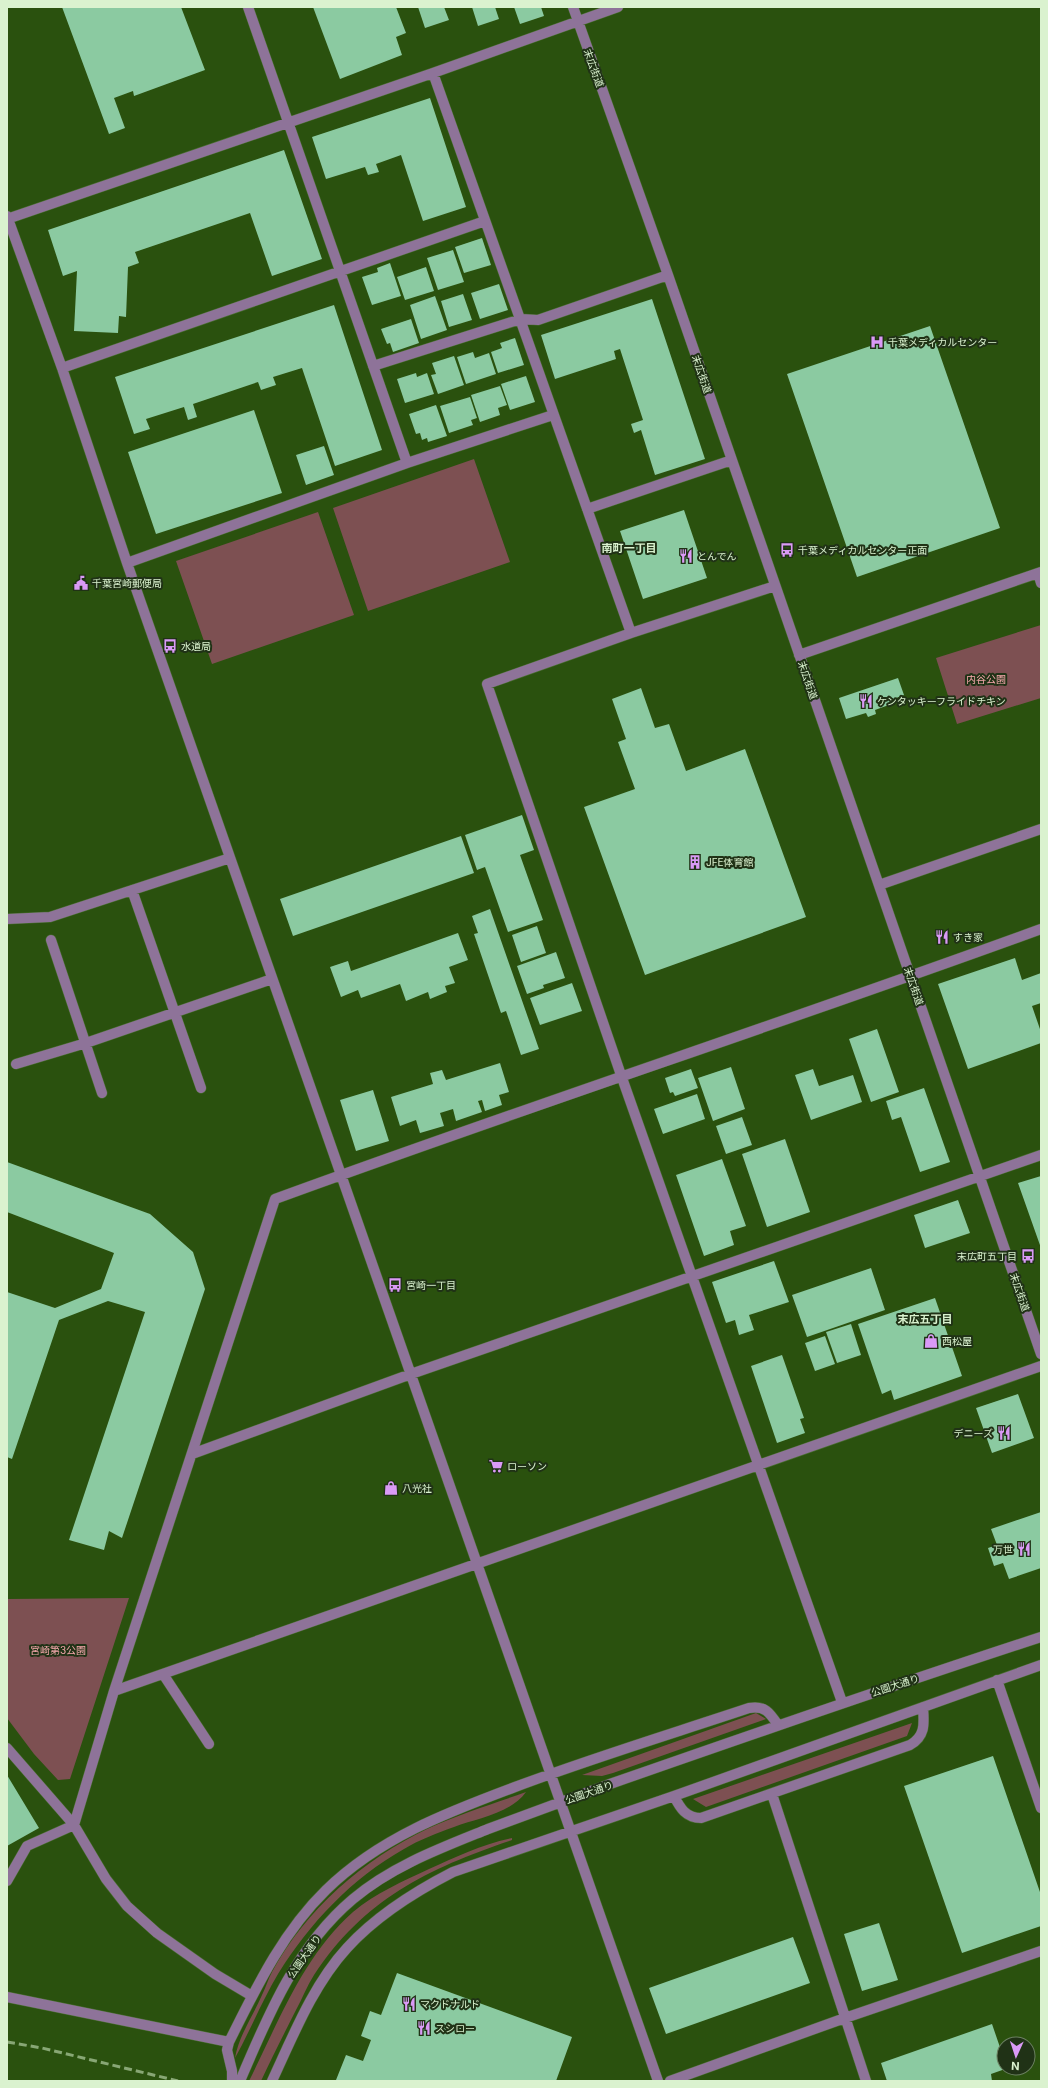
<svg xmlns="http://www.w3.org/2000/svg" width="1048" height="2088" font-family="Inter,'Noto Sans JP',sans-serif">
<rect width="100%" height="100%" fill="#2a510e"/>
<path fill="#7d5052" d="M 474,459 L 510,562 L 368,611 L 333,508 Z
M 318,512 L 354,615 L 212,664 L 176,561 Z
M 1041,625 L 1041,698 L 957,724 L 936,658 Z
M 129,1598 L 70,1779 L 58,1780 L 34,1754 L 7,1718 L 7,1599 Z
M 756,1713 L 766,1719 L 613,1773 L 602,1776 L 582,1775 Z
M 912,1723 L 907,1736 L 706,1807 L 693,1799 Z
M 526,1792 C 510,1814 478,1818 454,1827 C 437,1833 419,1840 404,1849 C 352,1878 309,1924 278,1974 C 262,2001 250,2031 235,2058 C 239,2035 253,2016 262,1995 C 266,1987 268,1979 272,1972 C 306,1909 363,1860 427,1829 C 459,1814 493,1804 526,1792 Z
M 512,1838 L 512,1840 C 429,1868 364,1899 314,1975 C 307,1986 302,1999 296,2010 C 284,2034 272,2057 261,2081 L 249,2081 C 278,2023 303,1956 353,1912 C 375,1893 404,1881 429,1869 C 455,1857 483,1844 512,1838 Z"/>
<path fill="#8bcaa1" d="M 62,7 L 181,7 L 205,70 L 134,96 L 133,91 L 114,98 L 125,128 L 109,134 Z
M 313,7 L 396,7 L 406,33 L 396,37 L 402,55 L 340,79 Z
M 418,7 L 444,7 L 449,20 L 425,28 Z
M 472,7 L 495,7 L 499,19 L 478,26 Z
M 514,7 L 541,7 L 544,16 L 520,24 Z
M 430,98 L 466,207 L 423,221 L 401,155 L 376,164 L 379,172 L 368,175 L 365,167 L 326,179 L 312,137 Z
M 284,150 L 322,259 L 272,276 L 250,213 L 135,252 L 139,263 L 128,267 L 126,317 L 119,316 L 118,333 L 74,331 L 77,271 L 63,276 L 48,230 Z
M 482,238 L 491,265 L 464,273 L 455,247 Z
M 453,250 L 464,282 L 438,290 L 427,258 Z
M 390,263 L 401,296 L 372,305 L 362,277 L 378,272 L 377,268 Z
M 426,267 L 434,291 L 405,300 L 397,277 Z
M 499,284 L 508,310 L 480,319 L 471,293 Z
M 463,294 L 472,320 L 449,327 L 441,301 Z
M 435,296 L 447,330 L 421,339 L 410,305 Z
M 652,299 L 705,459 L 655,475 L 641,430 L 634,433 L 631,424 L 643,420 L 620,349 L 614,351 L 616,359 L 555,379 L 541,335 Z
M 334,305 L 382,450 L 335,466 L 302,368 L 273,377 L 276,385 L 261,390 L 258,382 L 193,404 L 197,417 L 188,420 L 184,407 L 146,419 L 150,429 L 134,434 L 115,377 Z
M 411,319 L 419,343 L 393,352 L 390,343 L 387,344 L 381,329 Z
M 930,326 L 1000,528 L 857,577 L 787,374 Z
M 515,338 L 524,365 L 498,373 L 491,352 L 502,348 L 500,343 Z
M 473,352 L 475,358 L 489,353 L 496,374 L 466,384 L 457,357 Z
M 454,356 L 464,385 L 438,394 L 431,375 L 436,374 L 432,363 Z
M 416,373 L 417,377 L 427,373 L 434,394 L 405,403 L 397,379 Z
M 526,376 L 535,402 L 510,410 L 501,384 Z
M 500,386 L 507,405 L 498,408 L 500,415 L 480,422 L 471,395 Z
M 470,397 L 477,418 L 471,420 L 473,425 L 449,433 L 440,406 Z
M 436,405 L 447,436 L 428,442 L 427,438 L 422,440 L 420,433 L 416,434 L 409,414 Z
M 254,410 L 282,493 L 156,534 L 128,452 Z
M 324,446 L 334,475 L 306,485 L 296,455 Z
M 684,510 L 707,578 L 643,599 L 620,531 Z
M 898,678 L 904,695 L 896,698 L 897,702 L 875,710 L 876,714 L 868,717 L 866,713 L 846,719 L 839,698 Z
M 641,688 L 655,728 L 669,724 L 686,771 L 745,749 L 806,917 L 645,975 L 584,807 L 635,789 L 618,742 L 626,739 L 612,699 Z
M 522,815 L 534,850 L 520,855 L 543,920 L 508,932 L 485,867 L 477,870 L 465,835 Z
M 461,836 L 474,873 L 293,936 L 280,899 Z
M 490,909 L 539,1049 L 521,1055 L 506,1011 L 501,1013 L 474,934 L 478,933 L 472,916 Z
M 537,926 L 546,953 L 521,962 L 512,935 Z
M 458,933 L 468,960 L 449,967 L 455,983 L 445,986 L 447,992 L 430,999 L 428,992 L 406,1001 L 400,984 L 361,998 L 358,990 L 341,997 L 330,967 L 348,961 L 351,971 Z
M 556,952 L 565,978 L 543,985 L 544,988 L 527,994 L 517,966 Z
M 1015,958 L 1022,980 L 1041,973 L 1041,1003 L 1032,1006 L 1041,1032 L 1041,1043 L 968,1069 L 938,984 Z
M 572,983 L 582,1011 L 540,1025 L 530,998 Z
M 877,1029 L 899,1092 L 871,1102 L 849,1039 Z
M 500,1063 L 509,1092 L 499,1095 L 502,1105 L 485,1111 L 482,1100 L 478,1101 L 482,1112 L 456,1121 L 453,1109 L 440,1113 L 444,1126 L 420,1133 L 416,1120 L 400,1126 L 391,1097 L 433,1084 L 430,1073 L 442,1070 L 446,1080 Z
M 731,1067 L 745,1109 L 713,1121 L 698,1078 Z
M 691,1069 L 698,1088 L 675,1096 L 673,1092 L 670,1093 L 665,1078 Z
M 813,1069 L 819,1086 L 853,1075 L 862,1102 L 811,1120 L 795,1075 Z
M 924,1088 L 950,1162 L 920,1172 L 901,1117 L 892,1120 L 886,1101 Z
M 373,1090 L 389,1141 L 356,1151 L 340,1100 Z
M 697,1094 L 705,1119 L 663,1134 L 654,1109 Z
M 742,1117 L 752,1145 L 726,1154 L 716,1126 Z
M 785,1139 L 810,1212 L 767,1227 L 742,1154 Z
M 722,1159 L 746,1226 L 730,1231 L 734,1245 L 704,1256 L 676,1175 Z
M 7,1162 L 150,1214 L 193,1252 L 205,1289 L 122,1538 L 109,1531 L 104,1550 L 69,1540 L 145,1312 L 108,1301 L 59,1320 L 12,1459 L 7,1457 L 7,1292 L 55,1308 L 101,1289 L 114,1253 L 7,1212 Z
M 1041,1176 L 1041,1248 L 1018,1183 Z
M 958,1200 L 970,1233 L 925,1248 L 914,1215 Z
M 774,1261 L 789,1302 L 749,1315 L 754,1330 L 739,1335 L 735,1320 L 726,1323 L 712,1282 Z
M 871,1268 L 885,1310 L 807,1337 L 792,1295 Z
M 935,1298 L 962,1376 L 894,1400 L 891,1390 L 882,1394 L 858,1324 Z
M 851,1324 L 861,1355 L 837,1363 L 826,1332 Z
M 825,1336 L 835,1364 L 815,1371 L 805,1343 Z
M 782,1355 L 804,1418 L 800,1419 L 805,1433 L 777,1443 L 751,1366 Z
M 1018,1394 L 1034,1438 L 992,1453 L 976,1408 Z
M 1041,1512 L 1041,1568 L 1009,1579 L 1003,1563 L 994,1566 L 988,1548 L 997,1545 L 991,1529 Z
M 993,1756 L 1041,1895 L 1041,1926 L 962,1953 L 904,1786 Z
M 7,1775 L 39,1828 L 7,1846 Z
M 879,1923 L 898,1980 L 862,1991 L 844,1934 Z
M 793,1937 L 810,1983 L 666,2034 L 649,1988 Z
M 397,1973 L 572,2037 L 556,2081 L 336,2080 L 346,2055 L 363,2061 L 371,2040 L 361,2036 L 370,2011 L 381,2015 Z
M 992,2024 L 1004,2059 L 1004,2068 L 1008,2068 L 991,2074 L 992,2081 L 887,2081 L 881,2063 Z"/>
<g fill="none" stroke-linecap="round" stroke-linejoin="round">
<defs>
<path id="minor" d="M 248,7 L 407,463
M 573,7 L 668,275 L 1041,1354
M 433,73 L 631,633
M 7,216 L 62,368 L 127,563 L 658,2081
M 7,219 L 433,73 L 618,7
M 373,366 L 521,319 L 538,320 L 668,275
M 62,368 L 485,221
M 587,509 L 732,460
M 127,563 L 407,463 L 553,415
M 1038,573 L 1041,583
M 775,586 L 631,633 L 487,684 L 621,1075 L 842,1702
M 799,655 L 1041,572
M 879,885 L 1041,829
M 132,890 L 201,1088
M 7,919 L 50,917 L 230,858
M 51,940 L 102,1093
M 16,1064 L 86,1043 L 272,979
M 192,1454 L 411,1374 L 1041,1155
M 163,1674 L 209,1744
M 997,1680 L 1041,1808
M 114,1691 L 1041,1366
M 7,1748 L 74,1825 L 106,1879 L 127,1906 L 157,1933 L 215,1974 L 252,1996
M 772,1794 L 866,2081
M 674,1796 C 680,1808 686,1818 701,1818 L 910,1745 C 926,1736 924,1723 923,1707
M 7,1881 L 27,1846 L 74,1825 L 114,1691 L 275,1199 C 529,1106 786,1022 1041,929
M 7,1997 L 229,2042
M 232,2081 L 232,2071 L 227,2050 L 229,2042 C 256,1988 282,1933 326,1890 C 379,1838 448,1812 515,1787 C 592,1758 671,1734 749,1708 C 765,1705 770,1713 778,1725
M 240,2081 C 268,2015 296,1947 353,1899 C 392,1866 441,1848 488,1829 C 529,1814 569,1799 610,1784 C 753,1734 897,1684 1041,1637
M 272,2081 C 293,2036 313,1985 347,1948 C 376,1916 414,1892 453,1872 L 674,1796 L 1041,1665
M 670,2081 L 845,2018 L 1041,1951"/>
</defs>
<use href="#minor" stroke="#4a6e31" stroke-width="11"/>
<use href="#minor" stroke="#8e7399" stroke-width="10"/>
<path stroke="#88a775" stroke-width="3" stroke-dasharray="8 4" stroke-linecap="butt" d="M 7,2042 L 42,2048 L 178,2081"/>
</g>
<defs>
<symbol id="hospital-bare" viewBox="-9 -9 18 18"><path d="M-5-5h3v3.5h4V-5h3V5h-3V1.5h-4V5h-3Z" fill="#da9af6" stroke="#203216" stroke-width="2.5" paint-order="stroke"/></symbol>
<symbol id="bus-bare" viewBox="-9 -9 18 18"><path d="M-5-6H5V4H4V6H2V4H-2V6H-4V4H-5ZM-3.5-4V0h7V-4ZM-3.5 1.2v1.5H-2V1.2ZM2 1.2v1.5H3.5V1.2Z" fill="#da9af6" stroke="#203216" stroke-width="2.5" paint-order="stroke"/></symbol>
<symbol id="restaurant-bare" viewBox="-9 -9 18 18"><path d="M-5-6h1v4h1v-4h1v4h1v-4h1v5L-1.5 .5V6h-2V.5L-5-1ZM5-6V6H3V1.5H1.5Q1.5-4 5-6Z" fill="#da9af6" stroke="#203216" stroke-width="2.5" paint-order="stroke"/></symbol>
<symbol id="civic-bare" viewBox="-9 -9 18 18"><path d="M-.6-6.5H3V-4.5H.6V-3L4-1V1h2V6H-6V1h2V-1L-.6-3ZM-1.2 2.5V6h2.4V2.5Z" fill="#da9af6" stroke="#203216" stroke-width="2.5" paint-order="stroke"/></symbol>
<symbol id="building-bare" viewBox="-9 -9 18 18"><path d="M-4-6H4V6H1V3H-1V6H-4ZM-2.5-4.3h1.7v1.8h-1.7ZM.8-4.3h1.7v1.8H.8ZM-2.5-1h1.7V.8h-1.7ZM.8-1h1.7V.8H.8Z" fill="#da9af6" stroke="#203216" stroke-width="2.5" paint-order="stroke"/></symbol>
<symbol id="shop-bare" viewBox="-9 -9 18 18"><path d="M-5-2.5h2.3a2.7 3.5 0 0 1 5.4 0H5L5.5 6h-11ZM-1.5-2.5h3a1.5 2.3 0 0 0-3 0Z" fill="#da9af6" stroke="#203216" stroke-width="2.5" paint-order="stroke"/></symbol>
<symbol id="supermarket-bare" viewBox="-9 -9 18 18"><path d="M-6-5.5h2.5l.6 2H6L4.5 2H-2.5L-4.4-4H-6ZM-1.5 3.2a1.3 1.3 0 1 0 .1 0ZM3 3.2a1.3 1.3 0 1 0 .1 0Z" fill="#da9af6" stroke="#203216" stroke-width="2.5" paint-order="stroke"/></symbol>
</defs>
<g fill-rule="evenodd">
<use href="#hospital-bare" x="867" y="332" width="20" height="20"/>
<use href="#bus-bare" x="777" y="540" width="20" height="20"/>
<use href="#restaurant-bare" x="676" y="546" width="20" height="20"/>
<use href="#civic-bare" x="71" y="573" width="20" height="20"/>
<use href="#bus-bare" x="160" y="636" width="20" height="20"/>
<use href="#restaurant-bare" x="856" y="691" width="20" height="20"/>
<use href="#building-bare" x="685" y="852" width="20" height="20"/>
<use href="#restaurant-bare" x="932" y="927" width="20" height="20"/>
<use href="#bus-bare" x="1018" y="1246" width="20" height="20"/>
<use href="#bus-bare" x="385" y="1275" width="20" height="20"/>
<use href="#shop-bare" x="921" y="1331" width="20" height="20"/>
<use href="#restaurant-bare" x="994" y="1423" width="20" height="20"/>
<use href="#supermarket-bare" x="486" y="1456" width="20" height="20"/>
<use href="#shop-bare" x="381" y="1478" width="20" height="20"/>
<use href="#restaurant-bare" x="1014" y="1539" width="20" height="20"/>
<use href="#restaurant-bare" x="399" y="1994" width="20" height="20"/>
<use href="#restaurant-bare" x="414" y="2018" width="20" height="20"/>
</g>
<g text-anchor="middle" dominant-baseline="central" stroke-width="4" stroke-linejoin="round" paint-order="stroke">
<g font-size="10" fill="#daf2cf" stroke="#203216">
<text transform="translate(594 68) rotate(70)">末広街道</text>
<text transform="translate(702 374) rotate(71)">末広街道</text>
<text transform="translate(808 680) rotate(71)">末広街道</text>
<text transform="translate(914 986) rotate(71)">末広街道</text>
<text transform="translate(1020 1292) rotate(71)">末広街道</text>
<text transform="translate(895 1685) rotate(-18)">公園大通り</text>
<text transform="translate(589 1792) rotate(-19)">公園大通り</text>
<text transform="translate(304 1956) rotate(-55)">公園大通り</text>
</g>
<g font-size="10" fill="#daf2cf" stroke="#203216" text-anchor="start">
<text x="888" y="342">千葉メディカルセンター</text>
<text x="798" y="550">千葉メディカルセンター正面</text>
<text x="697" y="556">とんでん</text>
<text x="92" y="583">千葉宮崎郵便局</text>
<text x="181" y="646">水道局</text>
<text x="877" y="701">ケンタッキーフライドチキン</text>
<text x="706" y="862">JFE体育館</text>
<text x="953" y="937">すき家</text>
<text x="1017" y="1256" text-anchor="end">末広町五丁目</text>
<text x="406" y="1285">宮崎一丁目</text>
<text x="942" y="1341">西松屋</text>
<text x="993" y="1433" text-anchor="end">デニーズ</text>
<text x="507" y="1466">ローソン</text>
<text x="402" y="1488">八光社</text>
<text x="1013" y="1549" text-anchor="end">万世</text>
<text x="420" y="2004">マクドナルド</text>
<text x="435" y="2028">スシロー</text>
</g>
<g font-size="10" fill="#f9aaaf" stroke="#203216">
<text x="986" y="679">内谷公園</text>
<text x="58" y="1650">宮崎第3公園</text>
</g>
<g font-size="11" font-weight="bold" fill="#daf2cf" stroke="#203216">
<text x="629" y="548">南町一丁目</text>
<text x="925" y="1319">末広五丁目</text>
</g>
</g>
<rect width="1048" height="2088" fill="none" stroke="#daf2cf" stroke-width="16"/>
<g transform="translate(1016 2056) rotate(183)"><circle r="19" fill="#203216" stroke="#6a7f60"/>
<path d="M0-3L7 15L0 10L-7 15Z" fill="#da9af6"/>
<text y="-6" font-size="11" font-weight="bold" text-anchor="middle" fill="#daf2cf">N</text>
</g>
</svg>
